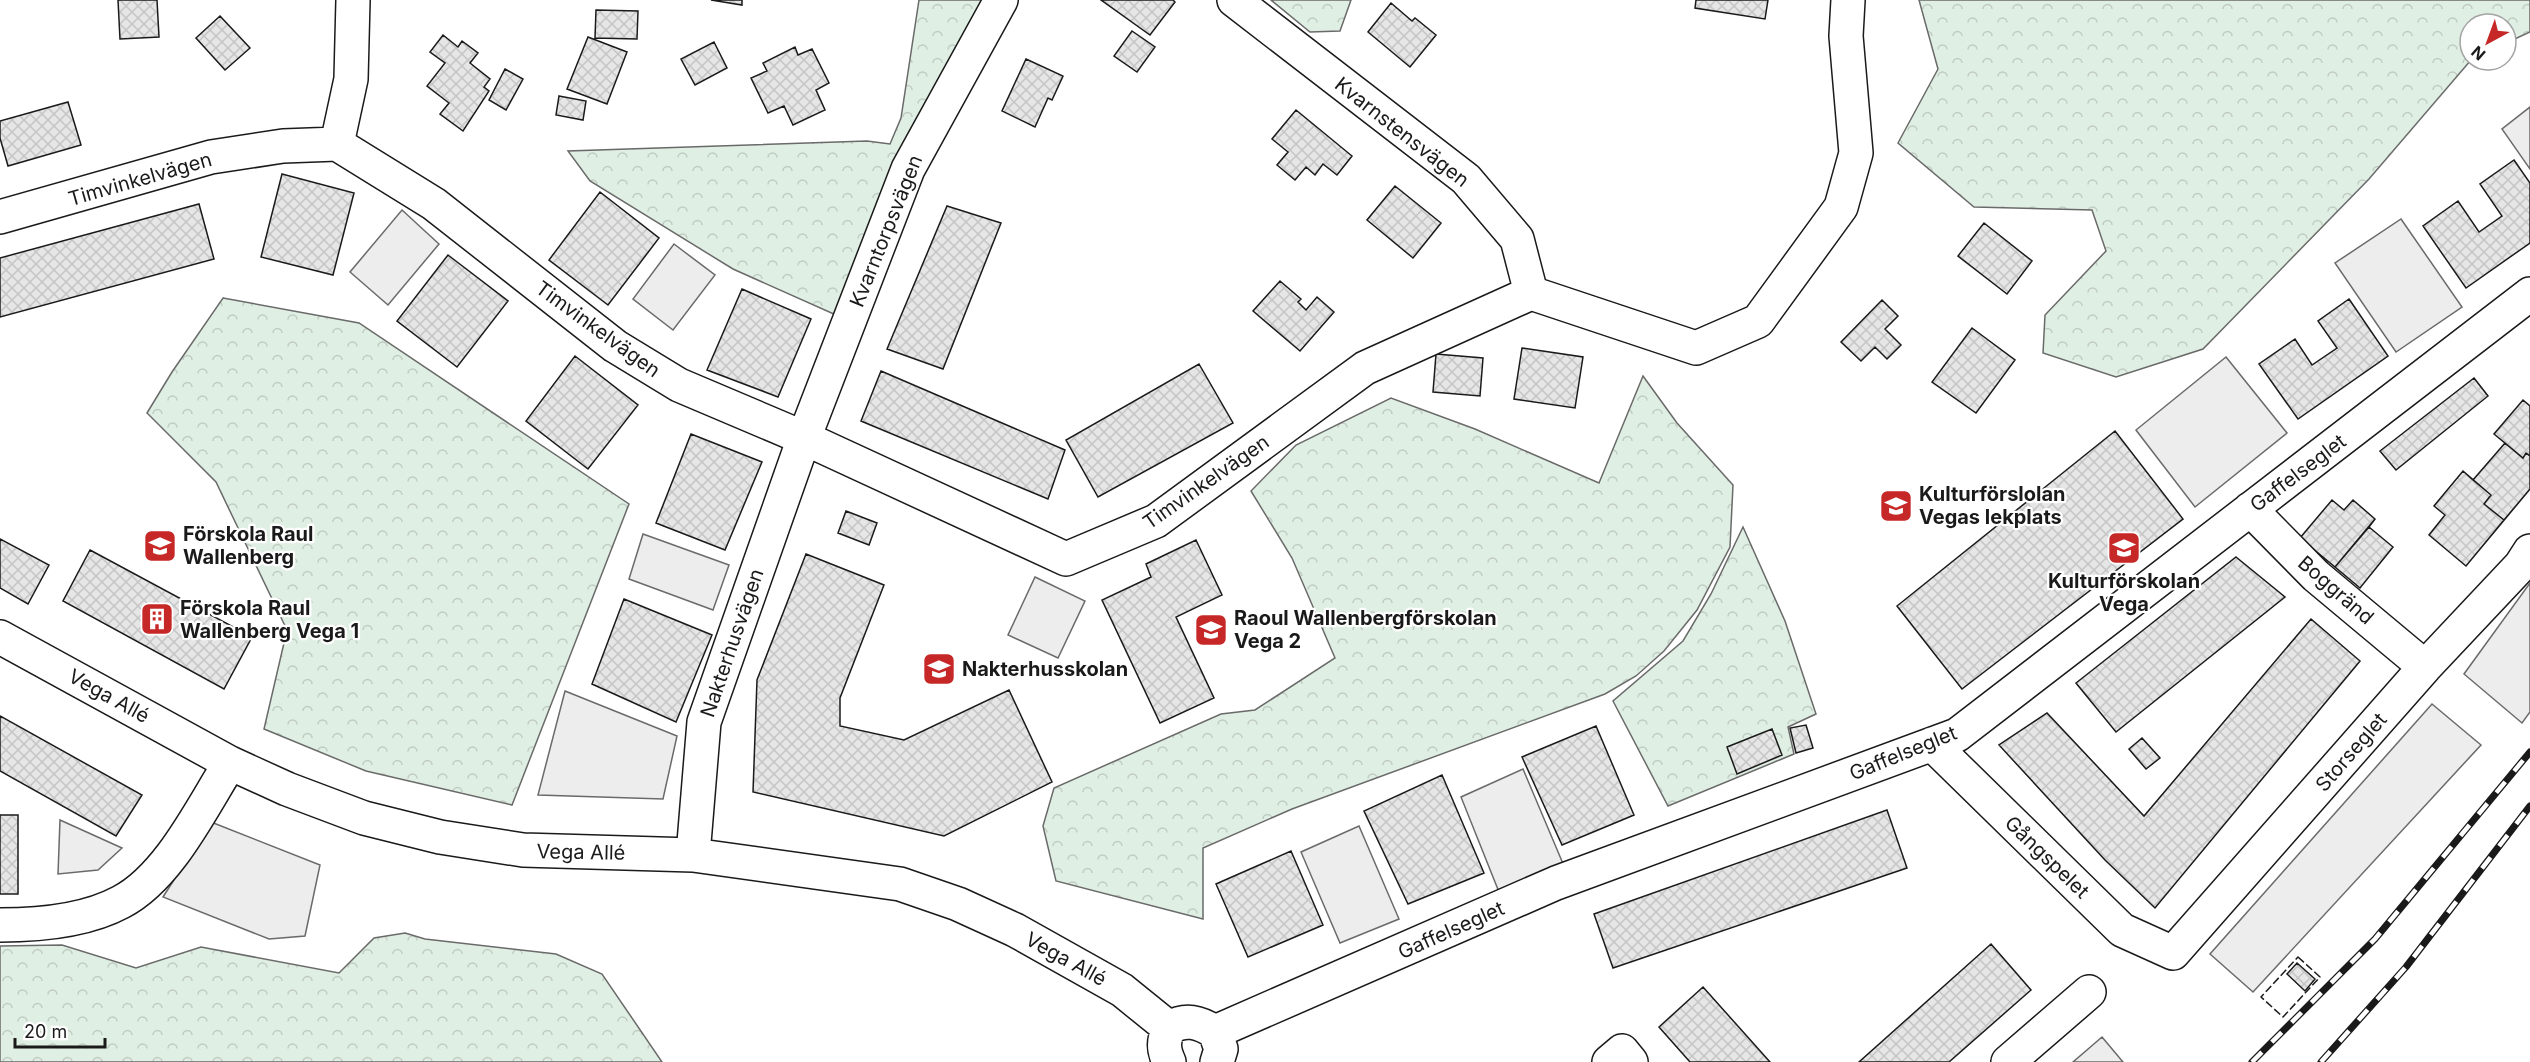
<svg xmlns="http://www.w3.org/2000/svg" width="2530" height="1062" font-family="Inter,sans-serif">
<defs>
<pattern id="forest-crowns" width="20" height="18" patternUnits="userSpaceOnUse" patternTransform="scale(1.5)"><rect width="20" height="18" fill="#e0efe3"/><path d="M2 6a3 3 0 1 1 6 0M12 15a3 3 0 1 1 6 0" fill="none" stroke="#c0ccc2"/></pattern>
<pattern id="building-cross-hatch" width="8" height="8" patternUnits="userSpaceOnUse" patternTransform="scale(1.5)"><rect width="8" height="8" fill="#e6e6e6"/><path d="M0 0l8 8M0 8l8-8" fill="none" stroke="#c5c5c5"/></pattern>
</defs>
<rect width="100%" height="100%" fill="#fff"/>
<path fill="url(#forest-crowns)" stroke="#6a6a6a" stroke-width="1.5" d="M 919,0 L 990,0 L 836,315 L 733,269 L 590,181 L 568,151 L 867,141 L 890,144 L 901,118 Z
M 1271,0 L 1351,0 L 1340,31 L 1310,32 Z
M 1919,0 L 2530,0 L 2530,32 L 2506,43 L 2506,24 L 2470,24 L 2471,60 L 2369,179 L 2203,349 L 2116,377 L 2043,353 L 2045,315 L 2106,251 L 2092,210 L 1974,207 L 1898,143 L 1938,69 Z
M 223,298 L 359,323 L 629,504 L 512,805 L 366,771 L 264,729 L 287,630 L 216,482 L 147,413 L 172,372 Z
M 1643,376 L 1677,423 L 1733,485 L 1730,547 L 1697,610 L 1664,651 L 1636,676 L 1605,694 L 1292,809 L 1203,848 L 1203,919 L 1056,881 L 1043,826 L 1054,788 L 1221,714 L 1255,710 L 1335,658 L 1292,558 L 1251,491 L 1296,445 L 1391,398 L 1475,429 L 1599,483 Z
M 1743,527 L 1785,621 L 1816,714 L 1788,727 L 1794,754 L 1668,806 L 1613,701 L 1683,641 L 1711,594 Z
M 405,933 L 425,939 L 556,954 L 602,974 L 662,1062 L 0,1062 L 0,946 L 62,945 L 136,968 L 201,947 L 339,973 L 374,938 Z"/>
<path fill="#ededed" stroke="#6a6a6a" stroke-width="1.5" d="M 2530,107 L 2530,169 L 2502,129 Z
M 402,210 L 439,244 L 388,305 L 350,272 Z
M 2401,219 L 2462,307 L 2396,352 L 2335,263 Z
M 674,244 L 715,275 L 673,330 L 633,299 Z
M 2226,357 L 2287,433 L 2195,507 L 2136,430 Z
M 643,534 L 729,565 L 713,610 L 629,579 Z
M 1035,577 L 1085,601 L 1058,658 L 1008,635 Z
M 2530,583 L 2530,712 L 2522,723 L 2464,674 Z
M 565,691 L 677,736 L 663,799 L 538,795 Z
M 2432,704 L 2481,745 L 2253,992 L 2210,954 Z
M 1523,769 L 1564,866 L 1499,892 L 1461,797 Z
M 60,820 L 122,848 L 98,870 L 58,874 Z
M 211,822 L 320,865 L 305,936 L 269,939 L 163,897 Z
M 1359,826 L 1399,919 L 1340,943 L 1301,852 Z
M 2102,1037 L 2123,1062 L 2073,1062 Z"/>
<path fill="url(#building-cross-hatch)" stroke="#1a1a1a" stroke-width="1.5" d="M 118,0 L 157,0 L 159,37 L 120,39 Z
M 711,0 L 742,0 L 742,5 Z
M 1101,0 L 1173,0 L 1175,2 L 1150,35 Z
M 1696,0 L 1768,0 L 1765,19 L 1695,8 Z
M 1391,3 L 1412,21 L 1415,18 L 1436,35 L 1410,67 L 1368,32 Z
M 596,10 L 638,11 L 637,39 L 595,38 Z
M 220,16 L 250,48 L 225,70 L 196,38 Z
M 1132,31 L 1155,47 L 1137,72 L 1114,56 Z
M 443,35 L 458,47 L 462,41 L 478,53 L 470,63 L 490,79 L 484,87 L 489,91 L 463,131 L 440,114 L 449,103 L 427,86 L 445,63 L 430,52 Z
M 588,37 L 627,52 L 607,104 L 567,89 Z
M 714,42 L 727,68 L 695,85 L 681,59 Z
M 795,47 L 798,55 L 812,49 L 829,83 L 816,90 L 825,110 L 793,125 L 784,106 L 768,113 L 751,78 L 767,71 L 763,63 Z
M 1026,59 L 1063,76 L 1052,100 L 1048,98 L 1035,127 L 1002,111 Z
M 505,69 L 523,79 L 506,110 L 489,100 Z
M 559,96 L 586,101 L 583,120 L 556,115 Z
M 68,102 L 81,145 L 8,166 L 0,138 L 0,121 Z
M 1296,110 L 1352,156 L 1337,175 L 1323,164 L 1315,175 L 1306,167 L 1295,180 L 1277,165 L 1288,152 L 1272,139 Z
M 2514,160 L 2530,183 L 2530,243 L 2466,288 L 2423,226 L 2458,201 L 2479,232 L 2502,216 L 2480,184 Z
M 282,174 L 354,193 L 333,275 L 261,257 Z
M 1395,186 L 1441,223 L 1413,258 L 1367,220 Z
M 600,192 L 659,238 L 608,305 L 549,260 Z
M 199,204 L 214,259 L 0,317 L 0,258 Z
M 947,206 L 1001,223 L 943,369 L 887,349 Z
M 1984,223 L 2032,261 L 2007,294 L 1958,256 Z
M 448,255 L 508,301 L 457,367 L 397,321 Z
M 1280,281 L 1301,299 L 1298,302 L 1306,310 L 1317,297 L 1334,312 L 1300,351 L 1253,311 Z
M 742,289 L 811,319 L 778,397 L 707,370 Z
M 2349,299 L 2388,356 L 2298,419 L 2259,364 L 2295,339 L 2312,365 L 2337,348 L 2318,321 Z
M 1882,300 L 1898,316 L 1885,329 L 1901,345 L 1887,359 L 1875,347 L 1861,361 L 1841,342 Z
M 1972,328 L 2015,360 L 1976,413 L 1932,382 Z
M 1522,348 L 1583,357 L 1575,408 L 1514,399 Z
M 1436,354 L 1483,358 L 1480,396 L 1433,392 Z
M 575,356 L 638,405 L 588,469 L 526,421 Z
M 1199,364 L 1233,423 L 1098,497 L 1066,440 Z
M 881,371 L 1065,450 L 1048,499 L 861,421 Z
M 2474,378 L 2488,396 L 2396,470 L 2380,451 Z
M 2523,400 L 2530,406 L 2530,489 L 2466,566 L 2429,535 L 2445,515 L 2434,506 L 2463,471 L 2473,480 L 2505,443 L 2494,434 Z
M 2523,400 L 2530,406 L 2530,456 L 2526,453 L 2523,458 L 2494,434 Z
M 2115,431 L 2183,519 L 1962,689 L 1897,606 Z
M 691,434 L 762,462 L 725,550 L 656,523 Z
M 2505,443 L 2523,458 L 2526,453 L 2530,456 L 2530,489 L 2504,520 L 2484,504 L 2491,495 L 2473,480 Z
M 2463,471 L 2491,495 L 2484,504 L 2504,520 L 2466,566 L 2429,535 L 2445,515 L 2434,506 Z
M 2332,500 L 2344,510 L 2353,500 L 2375,519 L 2369,527 L 2393,547 L 2360,588 L 2300,538 Z
M 2332,500 L 2344,510 L 2353,500 L 2375,519 L 2335,567 L 2300,538 Z
M 846,511 L 877,523 L 869,545 L 838,533 Z
M 2369,527 L 2393,547 L 2360,588 L 2335,567 Z
M 0,539 L 49,565 L 28,604 L 0,588 Z
M 1196,540 L 1222,595 L 1176,617 L 1214,698 L 1160,723 L 1102,600 L 1151,577 L 1146,564 Z
M 90,550 L 252,637 L 224,689 L 63,601 Z
M 806,554 L 884,585 L 840,698 L 840,726 L 904,740 L 1009,690 L 1052,782 L 944,836 L 753,792 L 757,680 Z
M 2236,557 L 2285,597 L 2116,732 L 2076,683 Z
M 624,599 L 712,635 L 676,722 L 592,684 Z
M 2311,619 L 2360,661 L 2155,908 L 2105,860 L 1999,745 L 2047,713 L 2144,816 Z
M 0,716 L 142,795 L 116,836 L 0,771 Z
M 1806,725 L 1813,748 L 1796,753 L 1790,728 Z
M 1596,726 L 1634,815 L 1562,845 L 1522,757 Z
M 1772,729 L 1782,755 L 1737,774 L 1727,747 Z
M 2142,738 L 2160,758 L 2146,769 L 2129,749 Z
M 1442,775 L 1484,873 L 1408,904 L 1364,811 Z
M 1887,810 L 1907,868 L 1613,968 L 1594,914 Z
M 0,815 L 18,815 L 18,894 L 0,894 Z
M 1291,851 L 1323,925 L 1248,957 L 1216,884 Z
M 1991,944 L 2031,990 L 1949,1062 L 1859,1062 Z
M 2297,963 L 2315,979 L 2305,991 L 2287,974 Z
M 1703,987 L 1770,1062 L 1690,1062 L 1659,1027 Z"/>
<g fill="none" stroke-linecap="round" stroke-linejoin="round">
<defs>
<path id="minor" d="M 1234,0 L 1466,179 L 1517,239 L 1531,293
M 337,144 L 351,79 L 353,0
M 0,217 L 211,157 L 283,146 L 337,144 L 434,204 L 615,346 L 679,385 L 804,438 L 1066,559 L 1156,521 L 1365,368 L 1531,293
M 1531,293 L 1696,348 L 1758,321 L 1841,207 L 1856,153 L 1846,36 L 1848,0
M 2250,509 L 2316,576 L 2425,667
M 0,637 L 230,763 L 287,789 L 364,818 L 440,837 L 523,850 L 693,855 L 900,884 L 958,904 L 1015,930 L 1122,990 L 1169,1028
M 1932,744 L 2122,930 L 2173,953 L 2425,667 L 2521,565 L 2530,551
M 693,855 L 704,722 L 804,438 L 908,169 L 1001,0
M 0,925 C 39,925 86,921 121,902 C 169,877 202,807 230,763
M 1215,1032 L 1556,883 L 1957,735 L 2530,294
M 1169,1062 C 1163,1049 1163,1041 1169,1028 C 1186,1018 1199,1022 1215,1032 L 1221,1049 L 1217,1062
M 1609,1062 L 1622,1051 L 1631,1062
M 2008,1062 L 2089,992"/>
</defs>
<use href="#minor" stroke="#1a1a1a" stroke-width="36"/>
<use href="#minor" stroke="#fff" stroke-width="33"/>
<defs>
<path id="rail" d="M 2252,1062 L 2375,939 L 2530,752
M 2321,1062 L 2406,967 L 2530,806"/>
</defs>
<use href="#rail" stroke="#1a1a1a" stroke-width="7"/>
<use href="#rail" stroke="#fff" stroke-width="4.5" stroke-dasharray="14" stroke-linecap="butt"/>
<path stroke="#1a1a1a" stroke-width="1.5" stroke-dasharray="8 3" stroke-linecap="butt" d="M 2298,957 L 2320,977 L 2283,1017 L 2261,997 Z"/>
</g>
<defs>
<symbol id="school-square" viewBox="-11 -11 22 22"><rect x="-9" y="-9" width="18" height="18" rx="4" fill="#c62828" stroke="#fff"/><path d="M0-5L7-2L0 1L-7-2ZM-4 1L0 2.5L4 1V4Q0 6-4 4Z" fill="#fff"/></symbol>
<symbol id="building-square" viewBox="-11 -11 22 22"><rect x="-9" y="-9" width="18" height="18" rx="4" fill="#c62828" stroke="#fff"/><path d="M-4-6H4V6H1V3H-1V6H-4ZM-2.5-4.3h1.7v1.8h-1.7ZM.8-4.3h1.7v1.8H.8ZM-2.5-1h1.7V.8h-1.7ZM.8-1h1.7V.8H.8Z" fill="#fff"/></symbol>
</defs>
<g fill-rule="evenodd">
<use href="#school-square" x="1877" y="487" width="38" height="38"/>
<use href="#school-square" x="141" y="527" width="38" height="38"/>
<use href="#school-square" x="2105" y="529" width="38" height="38"/>
<use href="#building-square" x="138" y="600" width="38" height="38"/>
<use href="#school-square" x="1192" y="611" width="38" height="38"/>
<use href="#school-square" x="920" y="650" width="38" height="38"/>
</g>
<g text-anchor="middle" dominant-baseline="central" stroke-width="4.5" stroke-linejoin="round" paint-order="stroke">
<g font-size="20" fill="#1a1a1a" stroke="#fff">
<text transform="translate(1402 132) rotate(38)">Kvarnstensvägen</text>
<text transform="translate(140 179) rotate(-16)">Timvinkelvägen</text>
<text transform="translate(886 231) rotate(-68)">Kvarntorpsvägen</text>
<text transform="translate(598 329) rotate(36)">Timvinkelvägen</text>
<text transform="translate(2298 473) rotate(-37)">Gaffelseglet</text>
<text transform="translate(1206 482) rotate(-35)">Timvinkelvägen</text>
<text transform="translate(2336 590) rotate(41)">Boggränd</text>
<text transform="translate(732 643) rotate(-71)">Nakterhusvägen</text>
<text transform="translate(109 696) rotate(29)">Vega Allé</text>
<text transform="translate(2351 752) rotate(-49)">Storseglet</text>
<text transform="translate(1903 753) rotate(-22)">Gaffelseglet</text>
<text transform="translate(581 852) rotate(1)">Vega Allé</text>
<text transform="translate(2047 857) rotate(44)">Gångspelet</text>
<text transform="translate(1451 930) rotate(-24)">Gaffelseglet</text>
<text transform="translate(1066 959) rotate(29)">Vega Allé</text>
</g>
<g font-size="20" font-weight="bold" fill="#1a1a1a" stroke="#fff" text-anchor="start">
<text x="1919" y="494">Kulturförslolan<tspan x="1919" dy="23">Vegas lekplats</tspan></text>
<text x="183" y="534">Förskola Raul<tspan x="183" dy="23">Wallenberg</tspan></text>
<text x="2124" y="581" text-anchor="middle">Kulturförskolan<tspan x="2124" dy="23">Vega</tspan></text>
<text x="180" y="608">Förskola Raul<tspan x="180" dy="23">Wallenberg Vega 1</tspan></text>
<text x="1234" y="618">Raoul Wallenbergförskolan<tspan x="1234" dy="23">Vega 2</tspan></text>
<text x="962" y="669">Nakterhusskolan</text>
</g>
</g>
<g transform="translate(2488 42) rotate(221)"><circle r="28" fill="#ffffff" stroke="#a3a3a3" stroke-width="1.5"/>
<path d="M0-4.5L10 22L0 15L-10 22Z" fill="#c62828"/>
<text y="-9" font-size="16" font-weight="bold" text-anchor="middle" fill="#1a1a1a">N</text>
</g>
<path d="M15 1038v9h90v-9" fill="none" stroke="#1a1a1a" stroke-width="3"/>
<text x="24" y="1038" font-size="18" fill="#1a1a1a" stroke="#ffffff" stroke-width="4.5" paint-order="stroke">20 m</text>
</svg>
